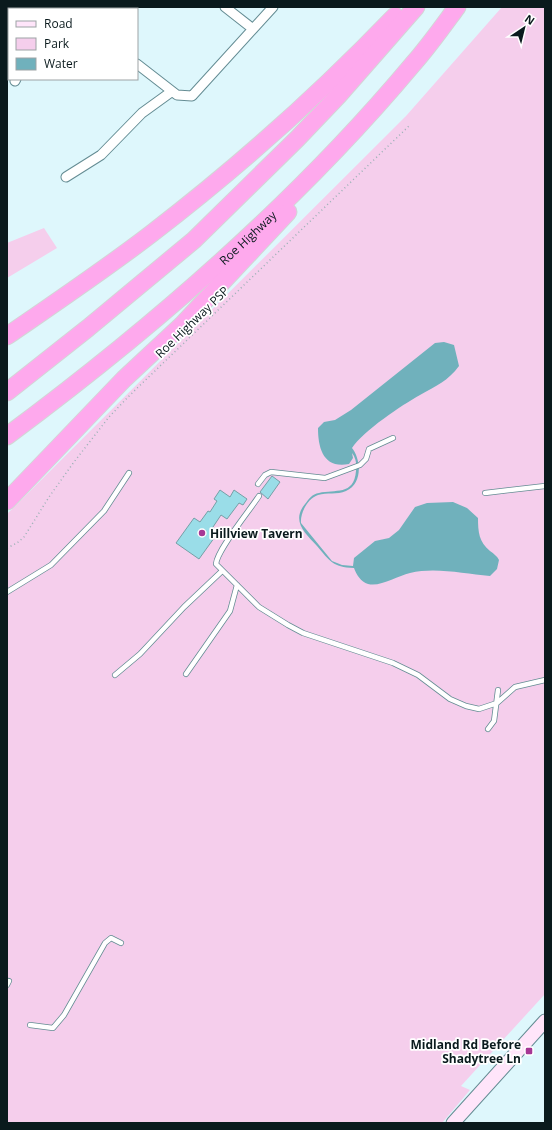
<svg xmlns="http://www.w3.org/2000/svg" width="552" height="1130" font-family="'Open Sans',sans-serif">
<rect width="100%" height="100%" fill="#def7fc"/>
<path fill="#f5ceec" d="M 502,7 L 545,7 L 545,994 L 461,1086 L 470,1090 L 442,1123 L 7,1123 L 7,514 L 406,116 Z
M 44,228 L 57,248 L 7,278 L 7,243 Z"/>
<path fill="#70b1bc" d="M 444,342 L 454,345 L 459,366 C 448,381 436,386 420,395 C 402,405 363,431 352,448 C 361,459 363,484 346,491 C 337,495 327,492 318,495 C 308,498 300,513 301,523 L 332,561 L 342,565 L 353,566 L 354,558 L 375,541 L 389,538 L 399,530 L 415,507 L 427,503 L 453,502 L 467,508 L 478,518 C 478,532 479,542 490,551 C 494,554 497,556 499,560 L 497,569 L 490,576 C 464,574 436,567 410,573 C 397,576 381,587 368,584 C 361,582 356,574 354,568 C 332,567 330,561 317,546 C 305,533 291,521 305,504 C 309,499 312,494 319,493 C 335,489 354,496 356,471 C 357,465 356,458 352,453 L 353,458 L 349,464 C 324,469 318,449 318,428 L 324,422 L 335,420 L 351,410 L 435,343 Z"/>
<path fill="#9adde8" stroke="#769fa6" d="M 272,476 L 280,482 L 268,499 L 260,492 Z
M 220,490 L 230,497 L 234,490 L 247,499 L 243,505 L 239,503 L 227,519 L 221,515 L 211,530 L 217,534 L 199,559 L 176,543 L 194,518 L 200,522 L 208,511 L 210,512 L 217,501 L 214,499 Z"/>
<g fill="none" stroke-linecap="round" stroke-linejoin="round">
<defs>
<path id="lane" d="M 258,484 L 265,475 L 271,472 L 325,478 L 360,465 L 366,459 L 369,449 L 393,438
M 485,493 L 545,486
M 259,496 C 250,510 217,550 216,564 L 259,607 L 288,625 L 303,633 L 393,663 L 418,675 L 450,699 L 466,706 L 479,709 L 497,703 L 515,687 L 545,680
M 7,592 L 51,565 L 104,511 L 129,473
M 186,674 L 230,611 L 237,585
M 115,675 L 140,654 L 184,607 L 222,571
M 488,729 L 494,721 L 498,690
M 7,985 L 9,981
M 30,1025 L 53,1028 L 64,1015 L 105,943 L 111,938 L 121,943"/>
<path id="street" d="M 68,7 L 70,9
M 225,7 L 253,29
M 137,64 L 177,95 L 192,96 L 273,7
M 15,81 L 16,79
M 66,177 L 101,155 L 142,113 L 171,92"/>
<path id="secondary" d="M 453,1123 L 545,1021"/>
<g id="highway">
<path d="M 7,336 C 55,303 104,270 151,234 C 237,168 320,94 395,16"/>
<path d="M 7,392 L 88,328 L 194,240 L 297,139 L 338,96 L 416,7"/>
<path id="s1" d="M 7,436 C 154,327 295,205 413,64 C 429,46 443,26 457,7"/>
<path d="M 7,501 L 124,379 L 182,325 L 288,212"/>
</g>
</defs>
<use href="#lane" stroke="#648c93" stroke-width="6"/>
<use href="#street" stroke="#648c93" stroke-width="11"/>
<use href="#secondary" stroke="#648c93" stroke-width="15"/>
<use href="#highway" stroke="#d3d6d6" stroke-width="19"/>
<path stroke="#9bb1b6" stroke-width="1.5" stroke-dasharray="1 3" stroke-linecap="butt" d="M 7,548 L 17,543 L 24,537 L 49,497 L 74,462 L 109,417 L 130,395 L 410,125"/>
<use href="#lane" stroke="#fff" stroke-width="4.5"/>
<use href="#street" stroke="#fff" stroke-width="9"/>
<use href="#secondary" stroke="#ffe5fa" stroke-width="13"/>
<use href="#highway" stroke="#fea9ed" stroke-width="17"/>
</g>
<g fill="#a63795" stroke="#fff" stroke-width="1.5">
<circle cx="202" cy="533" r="4"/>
<rect x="525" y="1047" width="8" height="8" rx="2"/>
</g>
<g text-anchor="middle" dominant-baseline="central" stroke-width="3.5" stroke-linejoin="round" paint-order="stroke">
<g font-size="12" fill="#0a1a1d" stroke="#fff">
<text stroke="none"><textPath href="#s1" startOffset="312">Roe Highway</textPath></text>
<text transform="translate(192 322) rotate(-44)">Roe Highway PSP</text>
</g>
<g font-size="12" font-weight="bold" fill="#0a1a1d" stroke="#fff" text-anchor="start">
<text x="210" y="533">Hillview Tavern</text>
<text x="521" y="1044" text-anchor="end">Midland Rd Before<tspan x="521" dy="14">Shadytree Ln</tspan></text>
</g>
</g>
<rect width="552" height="1130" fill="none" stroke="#0a1a1d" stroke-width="16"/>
<rect x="8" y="8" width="130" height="72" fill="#ffffff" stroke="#9da3a5"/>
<rect x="16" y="21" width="20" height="6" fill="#ffe5fa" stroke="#9da3a5"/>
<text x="44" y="28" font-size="12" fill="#0a1a1d">Road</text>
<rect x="16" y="38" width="20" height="12" fill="#f5ceec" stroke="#9da3a5"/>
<text x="44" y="48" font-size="12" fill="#0a1a1d">Park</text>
<rect x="16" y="58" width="20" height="12" fill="#70b1bc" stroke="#9da3a5"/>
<text x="44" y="68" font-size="12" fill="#0a1a1d">Water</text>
<g transform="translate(524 28) rotate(35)" stroke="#ffffff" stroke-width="3" paint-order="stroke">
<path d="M0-3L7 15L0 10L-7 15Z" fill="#0a1a1d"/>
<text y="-6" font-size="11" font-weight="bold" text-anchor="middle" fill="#0a1a1d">N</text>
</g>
</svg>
